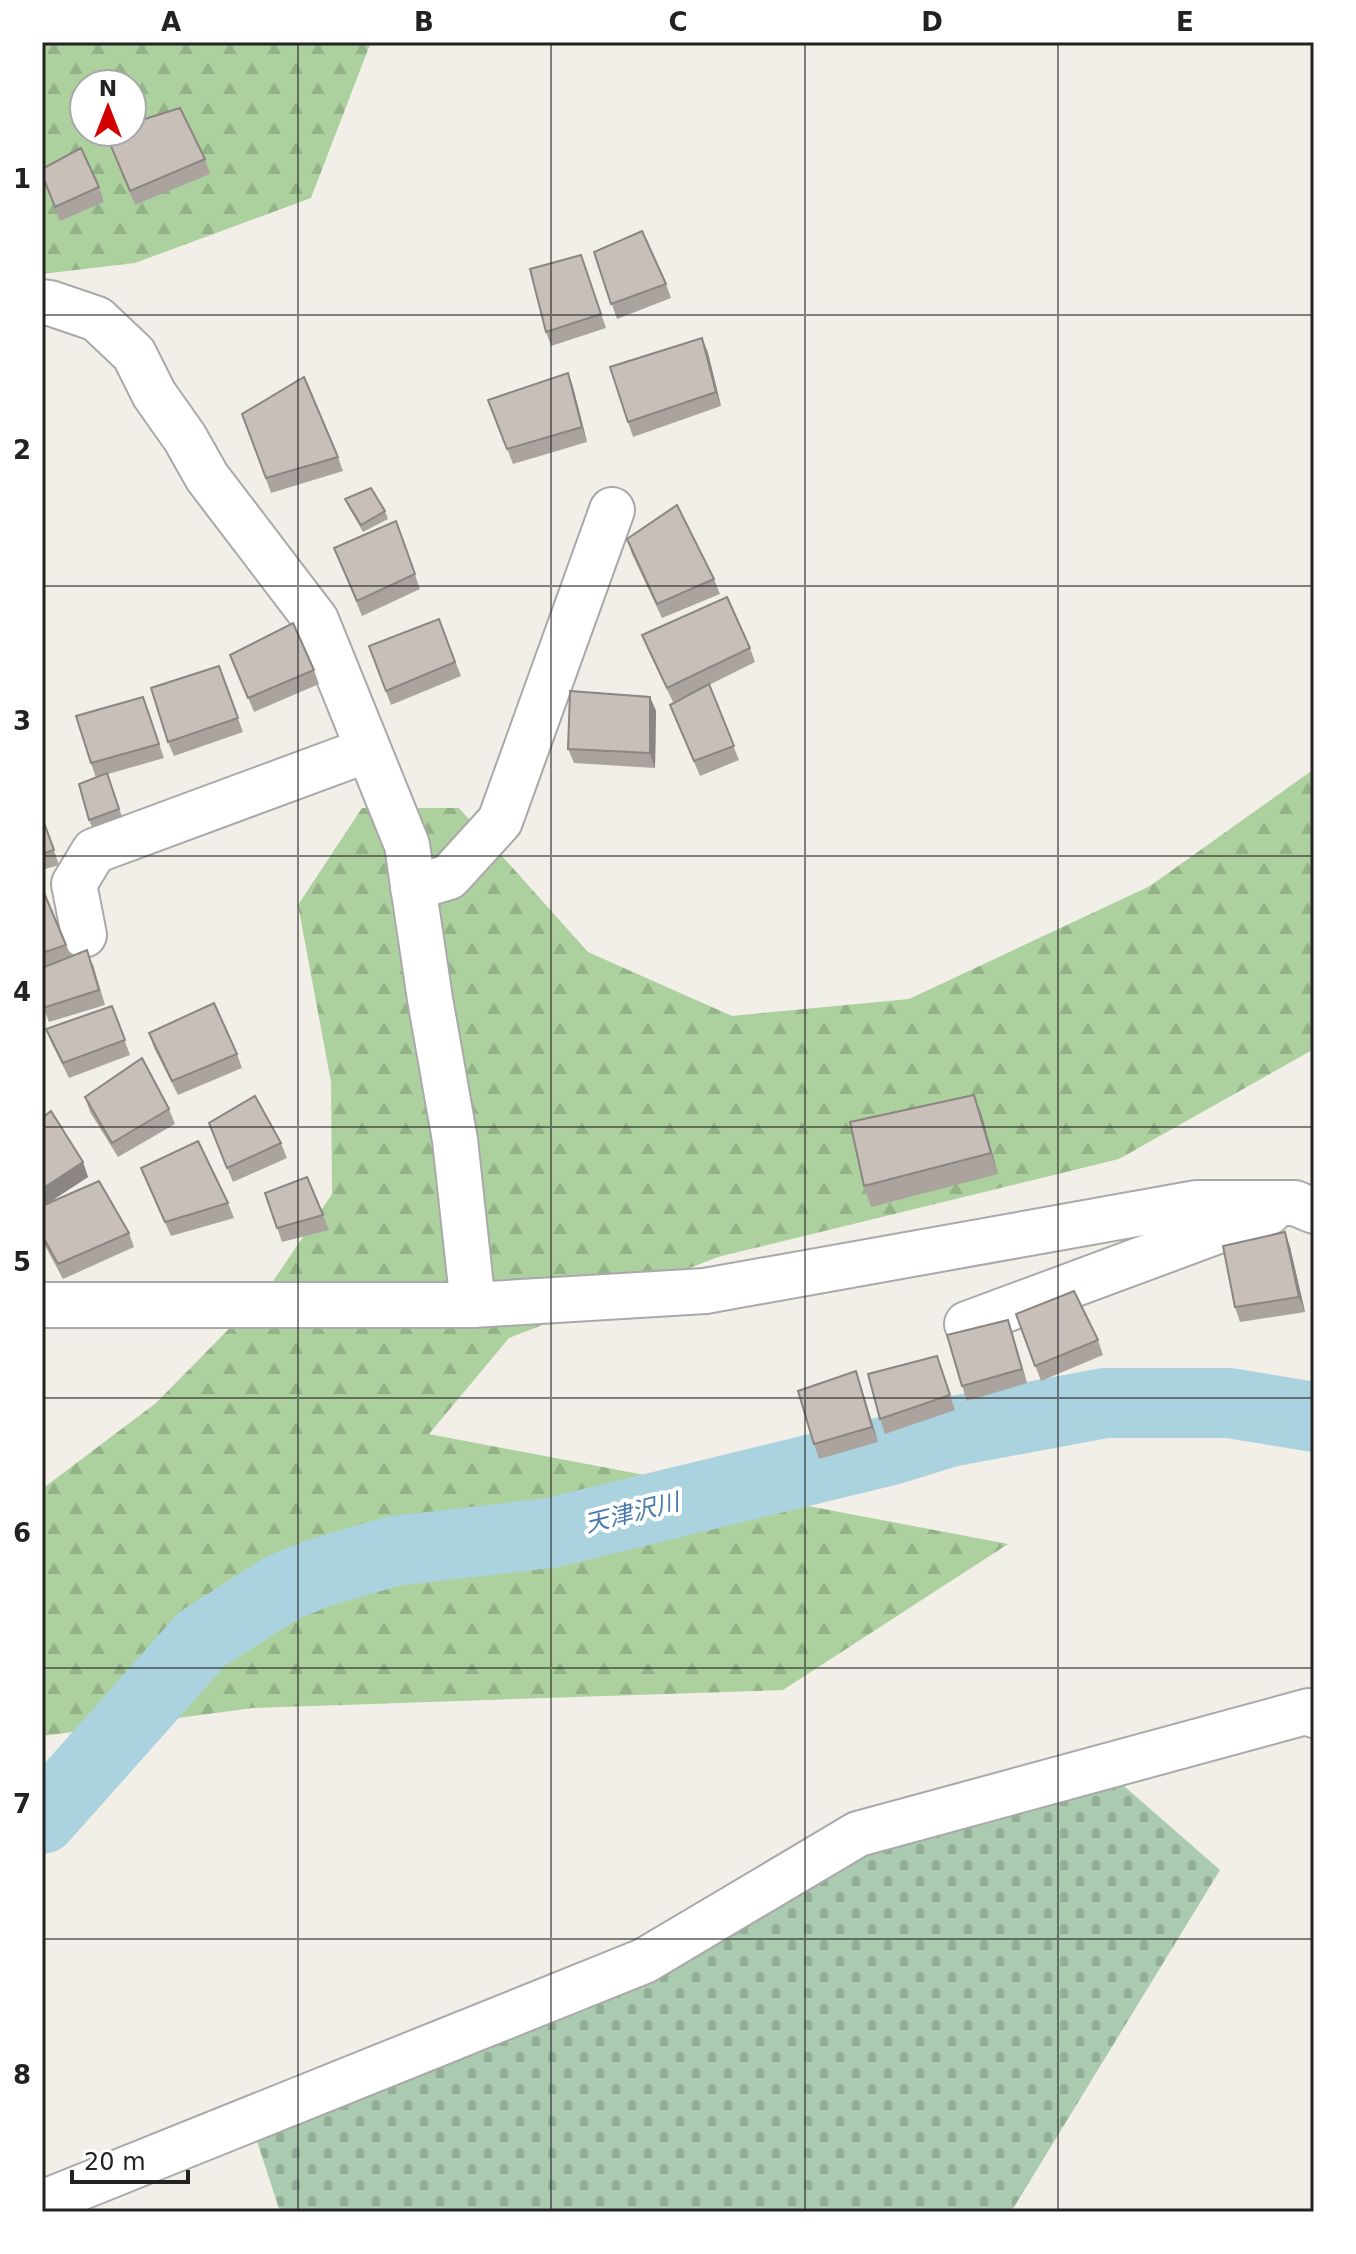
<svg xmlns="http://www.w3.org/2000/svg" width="1356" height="2254" font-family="'DejaVu Sans','Noto Sans JP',sans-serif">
<defs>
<pattern id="forest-firs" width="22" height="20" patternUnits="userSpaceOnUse" patternTransform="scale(2)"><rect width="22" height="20" fill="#add19e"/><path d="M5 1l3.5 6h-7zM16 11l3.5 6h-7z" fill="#95b388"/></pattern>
<pattern id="cemetery-stones" width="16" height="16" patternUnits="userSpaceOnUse" patternTransform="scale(2)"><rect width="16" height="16" fill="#aacbaf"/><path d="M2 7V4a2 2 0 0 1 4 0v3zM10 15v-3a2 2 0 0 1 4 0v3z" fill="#92ae96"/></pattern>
</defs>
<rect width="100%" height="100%" fill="#f2efe9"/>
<path fill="url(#forest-firs)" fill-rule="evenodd" d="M 42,42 L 371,42 L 311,198 L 135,263 L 42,274 ZM 84,84 L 132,84 L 132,132 L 84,132 Z
M 1314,769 L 1314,1049 L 1119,1159 L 718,1257 L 509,1338 L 429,1434 L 1008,1544 L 783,1690 L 253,1708 L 42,1736 L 42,1489 L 156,1403 L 267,1290 L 332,1194 L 331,1082 L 298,905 L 362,808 L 459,808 L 588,952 L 732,1016 L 909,999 L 1150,886 Z"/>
<path fill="url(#cemetery-stones)" d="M 1116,1779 L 1220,1870 L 1011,2212 L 280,2212 L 255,2135 L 729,1937 L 856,1854 Z"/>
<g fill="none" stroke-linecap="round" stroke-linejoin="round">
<path stroke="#aad3df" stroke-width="70" d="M 42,1819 L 202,1639 L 282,1588 L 318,1573 L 394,1551 L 550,1533 L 891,1450 L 949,1432 L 1105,1403 L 1229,1403 L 1314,1417"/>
<defs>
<path id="minor" d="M 42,302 L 50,303 L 97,319 L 134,354 L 154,394 L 185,438 L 207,477 L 316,620 L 407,845 L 430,999 L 455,1140 L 473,1305
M 413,888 L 449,877 L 500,821 L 612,510
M 84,935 L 74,884 L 94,851 L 367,750
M 42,1305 L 473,1305 L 705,1291 L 1197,1203 L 1295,1203 L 1314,1211
M 967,1324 L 1269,1212
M 42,2203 L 644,1961 L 858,1834 L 1309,1711 L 1314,1715"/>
</defs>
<use href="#minor" stroke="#a9a9a9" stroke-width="48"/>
<use href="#minor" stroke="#fff" stroke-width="44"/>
</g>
<path fill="#aba49e" d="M 105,132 L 205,159 L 210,174 L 135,205 Z
M 42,174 L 99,187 L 104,202 L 60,221 Z
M 594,252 L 666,284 L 671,298 L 617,319 Z
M 581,255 L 606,328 L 551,346 L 546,332 Z
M 702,338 L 708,353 L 721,406 L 633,437 L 628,422 Z
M 568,373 L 573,387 L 587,442 L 513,464 L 488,400 Z
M 242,414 L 338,457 L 343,471 L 271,493 Z
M 345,499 L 385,511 L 388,519 L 363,532 L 348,506 Z
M 396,521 L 420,589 L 362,616 L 334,548 Z
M 627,539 L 714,579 L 720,594 L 662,618 L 632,554 Z
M 439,619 L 461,676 L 391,705 L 369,646 Z
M 642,635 L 750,648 L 755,662 L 709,685 L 739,760 L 700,776 L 670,705 L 701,688 L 673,702 L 648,650 Z
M 230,655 L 314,670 L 319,684 L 254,712 Z
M 219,666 L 243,732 L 174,756 L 168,742 Z
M 143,697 L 164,758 L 108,774 L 122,817 L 92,827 L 89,820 L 96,778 L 91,763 Z
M 650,697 L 656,711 L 655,768 L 574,763 L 568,749 Z
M 42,817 L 59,865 L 42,870 Z
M 42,888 L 71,956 L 93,964 L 105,1005 L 49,1022 L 42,1004 Z
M 112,1006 L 130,1055 L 69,1078 L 52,1044 L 46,1029 Z
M 149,1033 L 237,1054 L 242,1068 L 178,1095 L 154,1048 Z
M 85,1097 L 169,1109 L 175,1124 L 118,1157 L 90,1112 Z
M 982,1116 L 998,1174 L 871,1207 L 864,1186 Z
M 42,1118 L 83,1162 L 88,1177 L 50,1202 L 129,1233 L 134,1247 L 63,1279 L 42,1240 Z
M 214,1137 L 281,1143 L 287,1158 L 233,1182 Z
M 141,1168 L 228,1203 L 234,1218 L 171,1236 Z
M 265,1193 L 323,1215 L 329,1230 L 282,1242 Z
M 1285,1232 L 1290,1247 L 1305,1312 L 1240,1322 L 1235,1307 Z
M 1016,1314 L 1098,1340 L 1103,1355 L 1041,1381 Z
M 1008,1320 L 1027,1383 L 967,1401 L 962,1386 Z
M 937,1356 L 955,1410 L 885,1434 L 880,1419 Z
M 861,1386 L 878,1442 L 819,1459 L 814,1444 Z"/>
<path fill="#8b8681" d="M 702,338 L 708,353 L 721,406 L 716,392 Z
M 568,373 L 573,387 L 587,442 L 582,427 Z
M 650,697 L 656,711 L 655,768 L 650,753 Z
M 974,1095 L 982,1116 L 998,1174 L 991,1153 Z
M 83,1162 L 88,1177 L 42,1207 L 42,1189 Z
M 1285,1232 L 1290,1247 L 1305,1312 L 1299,1297 Z
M 1008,1320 L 1013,1335 L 1027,1383 L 1022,1369 Z
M 856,1371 L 861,1386 L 878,1442 L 872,1427 Z"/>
<path fill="#c7bfb8" stroke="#8b8681" stroke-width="2" d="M 180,108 L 205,159 L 130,191 L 105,132 L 132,132 L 132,123 Z
M 81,148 L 99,187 L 55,207 L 42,174 L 42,169 Z
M 642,231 L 666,284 L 611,304 L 594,252 Z
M 581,255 L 601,314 L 546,332 L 530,269 Z
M 702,338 L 716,392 L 628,422 L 610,367 Z
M 568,373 L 582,427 L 507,449 L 488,400 Z
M 304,377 L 338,457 L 266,478 L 242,414 Z
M 371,488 L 385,511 L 361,525 L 345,499 Z
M 677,505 L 714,579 L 657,604 L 627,539 Z
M 396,521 L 415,574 L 357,601 L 334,548 Z
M 727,597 L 750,648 L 667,688 L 642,635 Z
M 439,619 L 455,662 L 386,691 L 369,646 Z
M 293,623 L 314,670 L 248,698 L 230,655 Z
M 219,666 L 238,718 L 168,742 L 151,688 Z
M 709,684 L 734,746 L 694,761 L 670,705 Z
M 570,691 L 650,697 L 650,753 L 568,749 Z
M 143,697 L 159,744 L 91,763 L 76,716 Z
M 107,773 L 119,809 L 89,820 L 79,784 Z
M 42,817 L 54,850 L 42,854 Z
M 42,888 L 66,945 L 42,953 Z
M 87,950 L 99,990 L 43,1008 L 42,1004 L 42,968 Z
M 214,1003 L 237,1054 L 172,1081 L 149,1033 Z
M 112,1006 L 125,1040 L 63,1063 L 46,1029 Z
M 142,1058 L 169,1109 L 112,1143 L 85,1097 Z
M 974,1095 L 991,1153 L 864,1186 L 850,1122 Z
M 255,1096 L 281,1143 L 227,1168 L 209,1123 Z
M 51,1111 L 83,1162 L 42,1189 L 42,1118 Z
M 198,1141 L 228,1203 L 165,1222 L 141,1168 Z
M 307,1177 L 323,1215 L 277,1228 L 265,1193 Z
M 99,1181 L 129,1233 L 58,1264 L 42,1235 L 42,1206 Z
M 1285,1232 L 1299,1297 L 1235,1307 L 1223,1246 Z
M 1074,1291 L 1098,1340 L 1035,1366 L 1016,1314 Z
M 1008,1320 L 1022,1369 L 962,1386 L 947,1335 Z
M 937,1356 L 950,1395 L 880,1419 L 868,1374 Z
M 856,1371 L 872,1427 L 814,1444 L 798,1391 Z"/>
<path fill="none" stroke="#222" stroke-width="2" stroke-opacity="0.55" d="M 298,42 L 298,2212M 551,42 L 551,2212M 805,42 L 805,2212M 1058,42 L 1058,2212M 42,315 L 1314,315M 42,586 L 1314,586M 42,856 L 1314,856M 42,1127 L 1314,1127M 42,1398 L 1314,1398M 42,1668 L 1314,1668M 42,1939 L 1314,1939"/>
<g text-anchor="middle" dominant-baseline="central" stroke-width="8" stroke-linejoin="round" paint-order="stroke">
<g font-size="24" font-style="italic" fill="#4a7aab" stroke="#fff">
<text transform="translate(632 1513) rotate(-14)">天津沢川</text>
</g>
</g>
<rect width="1356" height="2254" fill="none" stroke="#ffffff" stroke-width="88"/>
<g transform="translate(108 108)"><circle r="38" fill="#ffffff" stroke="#a7a7a7" stroke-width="2"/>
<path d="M0-6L14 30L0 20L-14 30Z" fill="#d40000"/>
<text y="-12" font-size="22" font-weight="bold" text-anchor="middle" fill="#222222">N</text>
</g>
<path d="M72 2170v12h116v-12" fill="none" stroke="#222222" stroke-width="4"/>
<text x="84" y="2170" font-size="24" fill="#222222" stroke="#ffffff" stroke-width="6" paint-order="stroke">20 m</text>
<rect x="44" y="44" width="1268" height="2166" fill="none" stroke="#222" stroke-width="3"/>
<g font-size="26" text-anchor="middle" font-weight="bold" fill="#222">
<text x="171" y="31">A</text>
<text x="424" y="31">B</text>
<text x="678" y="31">C</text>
<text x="932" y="31">D</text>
<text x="1185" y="31">E</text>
<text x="22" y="188">1</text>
<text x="22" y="459">2</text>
<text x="22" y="730">3</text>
<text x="22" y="1001">4</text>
<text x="22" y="1271">5</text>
<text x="22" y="1542">6</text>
<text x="22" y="1813">7</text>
<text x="22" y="2084">8</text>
</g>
</svg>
